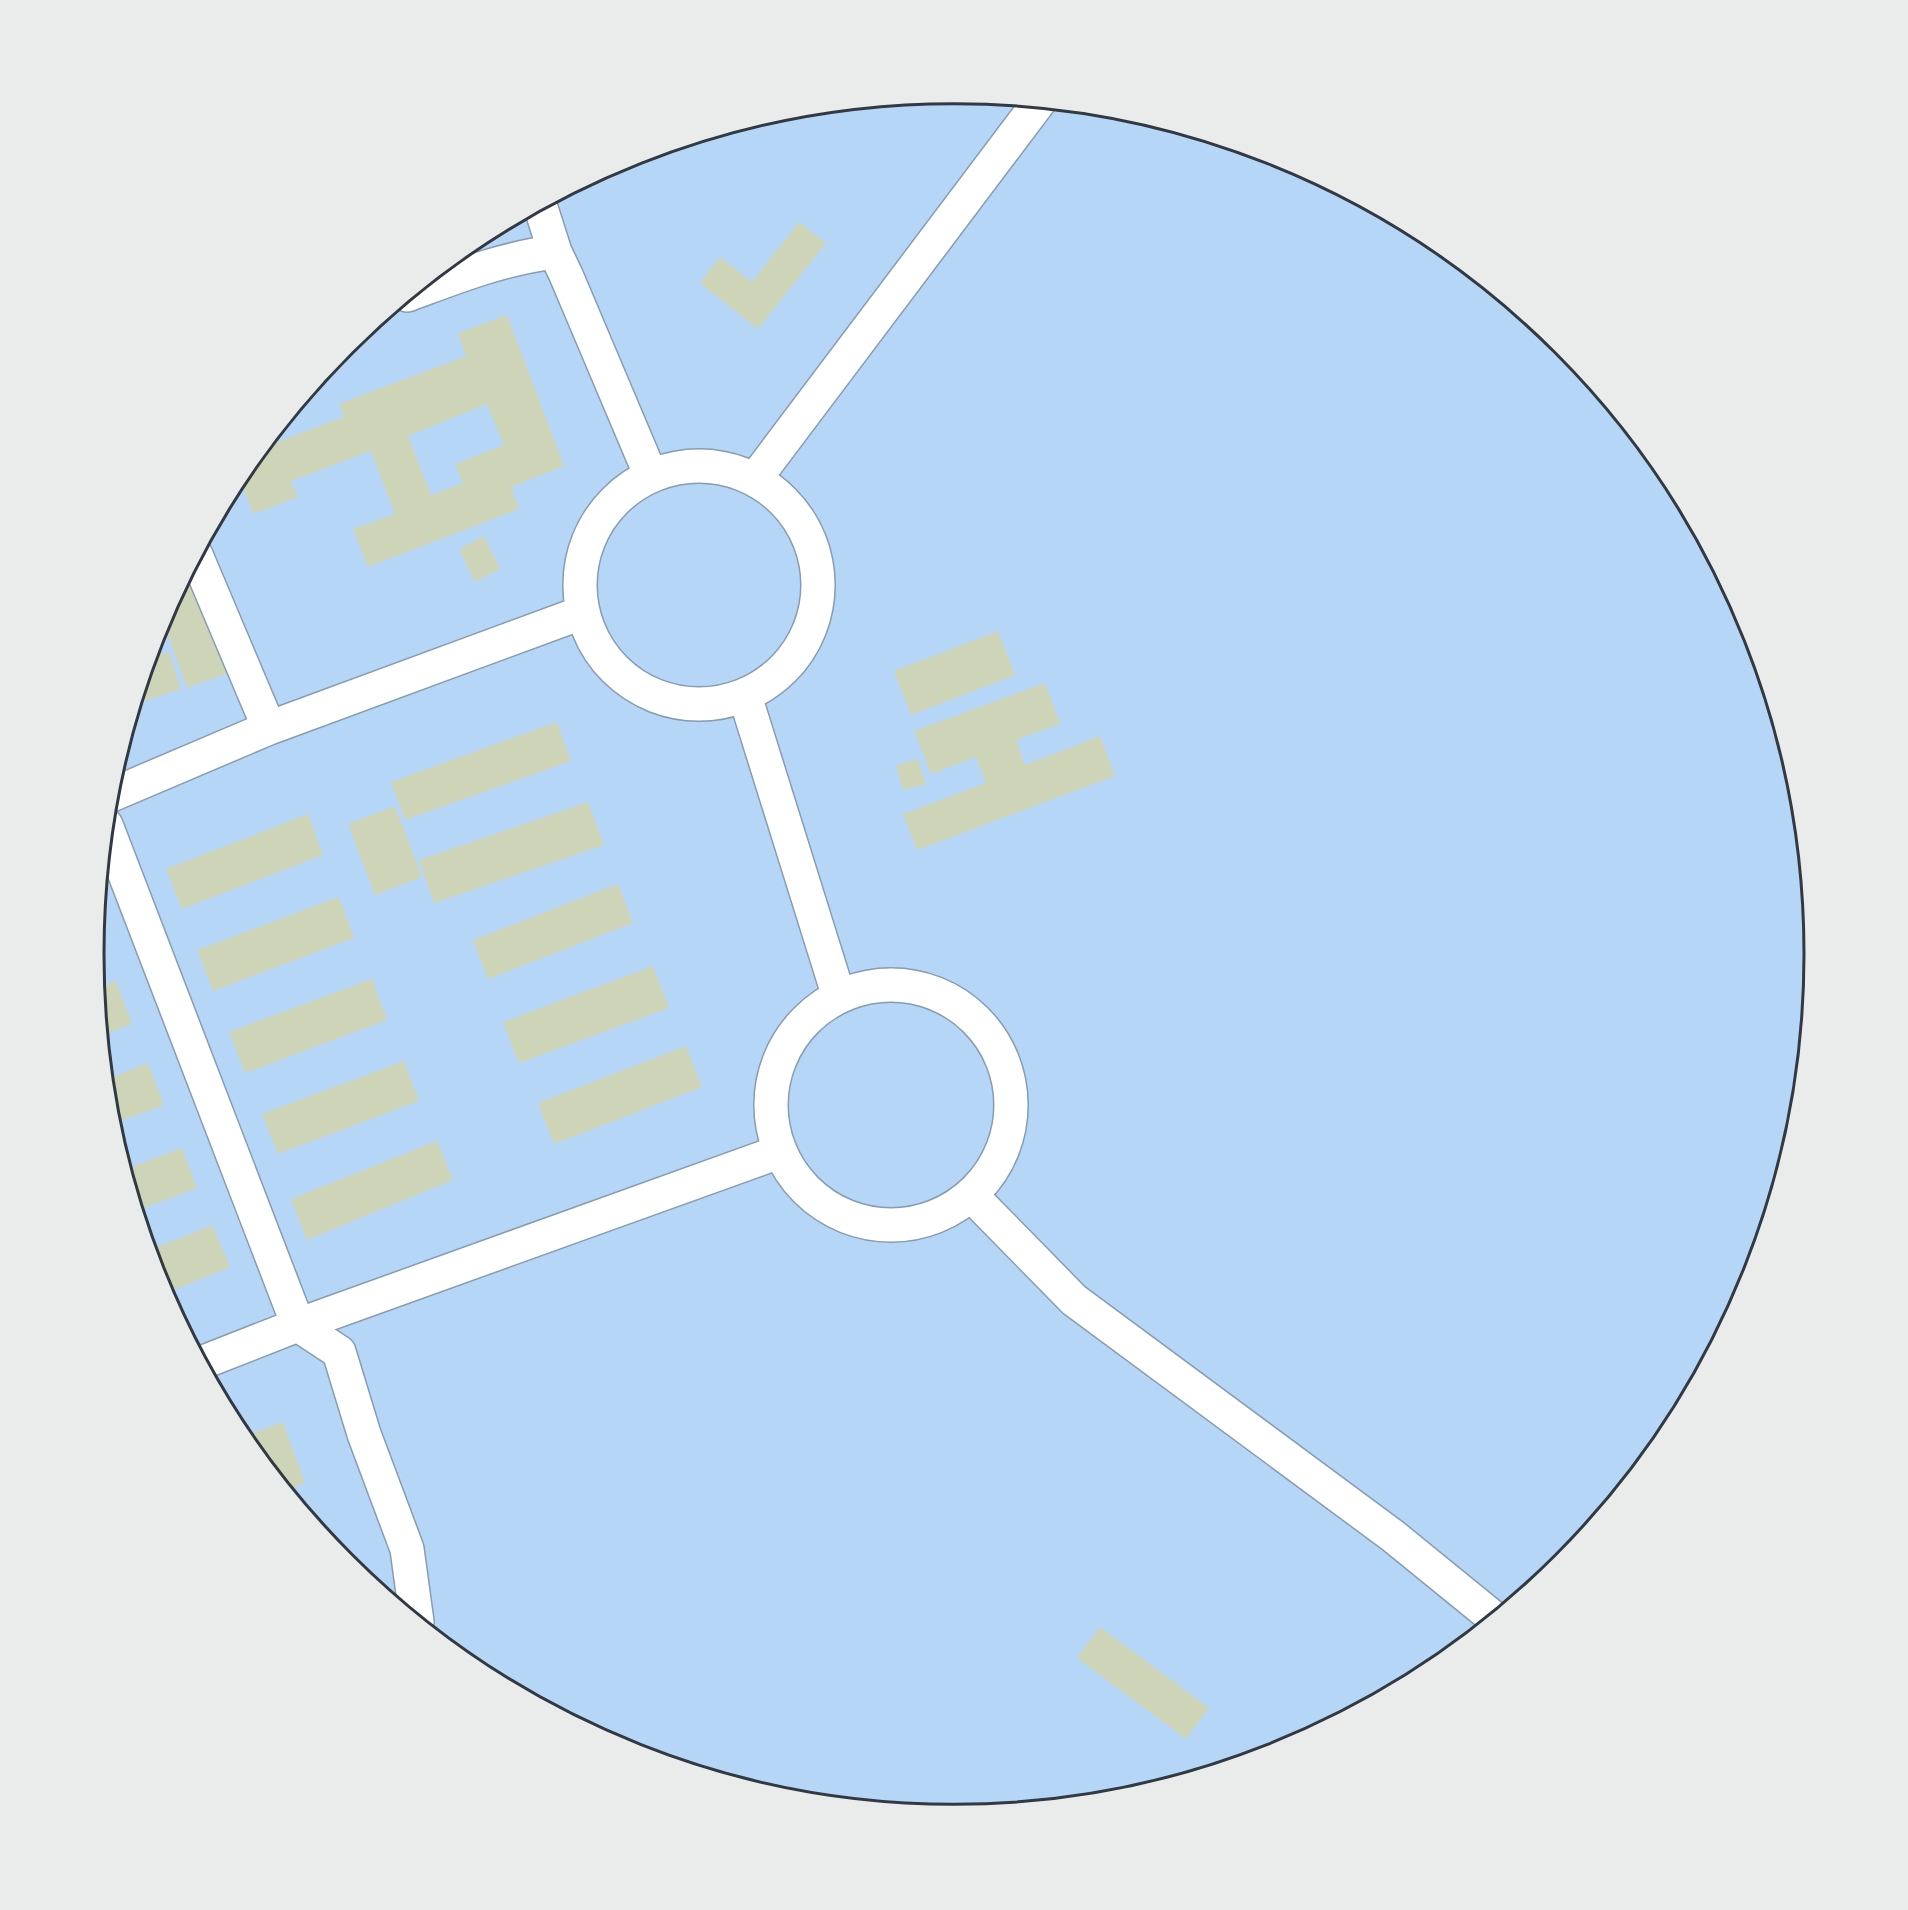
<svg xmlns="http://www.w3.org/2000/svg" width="1908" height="1910" font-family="Overpass,sans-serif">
<rect width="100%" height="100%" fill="#fafafa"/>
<path fill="#b6d6f8" d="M96 955a858 858 0 1 1 1716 0a858 858 0 1 1-1716 0Z"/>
<path fill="#ced4b8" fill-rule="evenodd" d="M 799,222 L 826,243 L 758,329 L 700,283 L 720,257 L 752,282 Z
M 507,315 L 564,466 L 511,487 L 519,509 L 368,567 L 353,529 L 395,514 L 371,451 L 291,481 L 298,497 L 253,514 L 239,476 L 261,448 L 344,417 L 339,404 L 466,356 L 458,333 ZM 487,404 L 504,445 L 455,464 L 463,483 L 431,495 L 408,436 Z
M 484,536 L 500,569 L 475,582 L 459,549 Z
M 189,568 L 228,673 L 187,688 L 162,619 Z
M 998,631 L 1015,675 L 911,715 L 894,671 Z
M 151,650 L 153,656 L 169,652 L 181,689 L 135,704 Z
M 1045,683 L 1060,724 L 1016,740 L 1025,765 L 1100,736 L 1115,776 L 917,850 L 903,814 L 986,783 L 976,757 L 931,774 L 914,731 Z
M 557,722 L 571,761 L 405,820 L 391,782 Z
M 918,759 L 926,784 L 903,790 L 896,765 Z
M 588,802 L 604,845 L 434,903 L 419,860 Z
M 395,806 L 422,877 L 375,895 L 348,824 Z
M 308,814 L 323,855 L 182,909 L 166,869 Z
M 618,884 L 633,923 L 488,979 L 473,940 Z
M 339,897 L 354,938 L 213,991 L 197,950 Z
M 653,966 L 669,1008 L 519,1063 L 503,1022 Z
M 372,979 L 387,1020 L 245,1073 L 229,1032 Z
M 116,981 L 132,1024 L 101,1036 L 96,988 Z
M 686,1046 L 702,1087 L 554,1144 L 538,1103 Z
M 404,1061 L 419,1101 L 278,1154 L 262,1114 Z
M 148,1063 L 164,1105 L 110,1125 L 105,1080 Z
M 437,1141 L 453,1180 L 307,1240 L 291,1199 Z
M 182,1148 L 197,1188 L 136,1211 L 124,1170 Z
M 212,1225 L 230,1267 L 164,1294 L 158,1284 L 148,1251 Z
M 283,1422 L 305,1483 L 285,1490 L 241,1437 Z
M 1100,1627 L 1209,1708 L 1186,1739 L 1077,1658 Z"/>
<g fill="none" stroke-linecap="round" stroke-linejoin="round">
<defs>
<path id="minor" d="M 540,205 L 555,252
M 407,295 C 456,277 503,258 555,252 L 566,275 L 651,476
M580 585a119 119 0 1 1 238 0a119 119 0 1 1-238 0Z
M 755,479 L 1039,102
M 196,555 L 269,728
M 745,696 L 839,997
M 109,796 L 269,728 L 581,613
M 106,825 L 298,1325 L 339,1352 L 364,1434 L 407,1549 L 417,1622
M771 1105a120 120 0 1 1 240 0a120 120 0 1 1-240 0Z
M 971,1195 L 1074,1300 L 1393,1536 L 1495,1619
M 201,1363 L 298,1325 L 779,1152"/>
</defs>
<use href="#minor" stroke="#879cb1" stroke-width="36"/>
<use href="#minor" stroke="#fff" stroke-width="33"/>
</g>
<path d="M0 0H1908V1910H0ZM104 954a850 850 0 1 1 1700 0a850 850 0 1 1-1700 0Z" fill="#eaebeb" fill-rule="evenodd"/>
<path fill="none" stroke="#313942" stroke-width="3" d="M104 954a850 850 0 1 1 1700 0a850 850 0 1 1-1700 0Z"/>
</svg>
